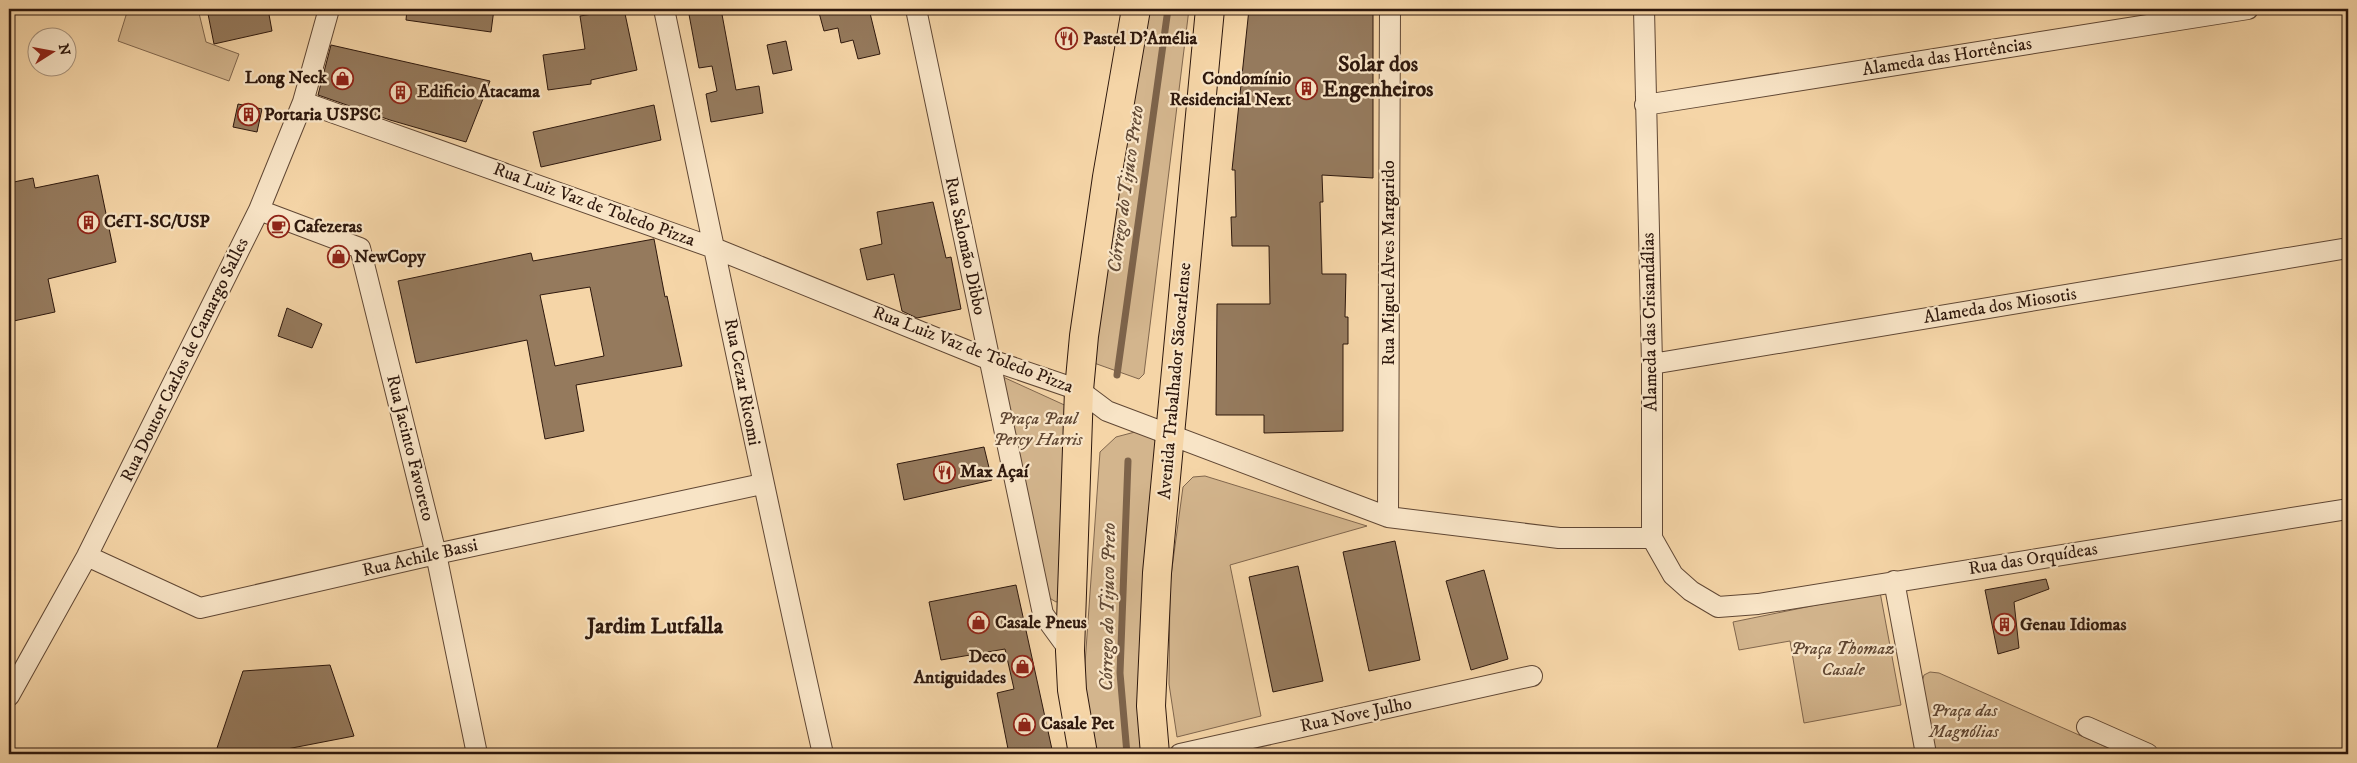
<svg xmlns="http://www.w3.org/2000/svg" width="2357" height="763" font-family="'IM FELL DW Pica',serif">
<rect width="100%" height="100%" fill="#f5d5a7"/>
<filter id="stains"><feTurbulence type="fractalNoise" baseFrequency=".004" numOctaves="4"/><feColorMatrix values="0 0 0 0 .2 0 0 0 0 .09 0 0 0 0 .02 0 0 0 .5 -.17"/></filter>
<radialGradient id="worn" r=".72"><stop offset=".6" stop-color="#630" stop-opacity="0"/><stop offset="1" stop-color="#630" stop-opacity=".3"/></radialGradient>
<path fill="#d3b58d" stroke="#80664d" d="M 128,9 L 198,9 L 206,42 L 239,54 L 229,81 L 118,41 Z
M 1142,9 L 1189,9 L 1144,374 L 1139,379 L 1094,363 Z
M 992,372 L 1071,408 L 1064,599 L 1056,602 L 1043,594 Z
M 1135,432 L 1157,439 L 1141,623 L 1145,754 L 1096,754 L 1085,686 L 1085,664 L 1100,452 L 1116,437 Z
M 1205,476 L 1367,526 L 1230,565 L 1261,716 L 1177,737 L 1169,684 L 1170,583 L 1183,487 L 1193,477 Z
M 1880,592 L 1901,705 L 1804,723 L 1790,641 L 1739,650 L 1733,622 Z
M 1930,672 L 1939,673 L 2122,754 L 1935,754 L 1922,682 L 1924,675 Z"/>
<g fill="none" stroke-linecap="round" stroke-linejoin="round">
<path stroke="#7d634a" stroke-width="7" d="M 1117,375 L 1168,9
M 1127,754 L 1120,673 L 1128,461"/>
</g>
<path fill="#957a5d" stroke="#2e180d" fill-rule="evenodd" d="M 207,9 L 268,9 L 272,31 L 214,44 Z
M 407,9 L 494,9 L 491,32 L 406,20 Z
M 624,9 L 637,70 L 591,80 L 591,84 L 548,90 L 543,55 L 585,49 L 580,16 Z
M 688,9 L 721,9 L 736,90 L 759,86 L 763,113 L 711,122 L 706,94 L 717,91 L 712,66 L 699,68 Z
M 818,9 L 869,9 L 880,54 L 858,59 L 853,40 L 841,43 L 838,28 L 824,31 Z
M 1249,9 L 1373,9 L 1373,178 L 1322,175 L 1323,202 L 1320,202 L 1322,274 L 1346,274 L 1345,317 L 1348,317 L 1348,344 L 1343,344 L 1343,431 L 1264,433 L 1264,415 L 1216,415 L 1217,304 L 1270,304 L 1269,246 L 1232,246 L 1231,217 L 1236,217 L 1235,170 L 1232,170 Z
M 786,41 L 792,70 L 773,74 L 767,45 Z
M 331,45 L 490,81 L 466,142 L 390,120 L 318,95 Z
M 238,104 L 262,109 L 257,132 L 233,127 Z
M 654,105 L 661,140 L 541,167 L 533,132 Z
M 98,175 L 116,262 L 48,279 L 55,312 L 9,322 L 9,183 L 33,178 L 35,188 Z
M 933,202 L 946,258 L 951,257 L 961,309 L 917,318 L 902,311 L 894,274 L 867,280 L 860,249 L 882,244 L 877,212 Z
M 654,239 L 665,297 L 667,296 L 682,366 L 576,385 L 584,431 L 545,439 L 527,340 L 416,363 L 398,281 L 531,253 L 533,261 ZM 590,287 L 604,356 L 555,366 L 540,295 Z
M 287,308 L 322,324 L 312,348 L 278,336 Z
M 984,447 L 992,480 L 904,500 L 897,464 Z
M 1395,541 L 1420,660 L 1369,671 L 1343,552 Z
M 1298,566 L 1323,681 L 1273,692 L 1249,577 Z
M 1484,570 L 1508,659 L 1471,670 L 1446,581 Z
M 2046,579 L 2049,589 L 2014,602 L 2019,648 L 1998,654 L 1985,590 Z
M 1016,585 L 1038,685 L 1053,754 L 1009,754 L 997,693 L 1014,689 L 1005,649 L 941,660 L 929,602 Z
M 330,665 L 354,736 L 261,754 L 215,754 L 243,671 Z"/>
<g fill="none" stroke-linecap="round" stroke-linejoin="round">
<defs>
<path id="street" d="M 664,9 C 716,257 767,506 823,754
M 916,9 L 1043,614 L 1070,651
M 1644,9 L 1652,364 L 1652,538 L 1673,575 L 1691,591 L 1718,607 L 1758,604 L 2348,509
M 303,102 L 714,248 L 988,359 L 1079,390 L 1107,411 L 1388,517 L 1559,538 L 1652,538
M 1645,105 L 2248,9
M 259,210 L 360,248 L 436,554 L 477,754
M 1652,364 L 2348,248
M 1388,517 L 1390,9
M 87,556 L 200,608 L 436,554 L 762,484
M 1894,581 L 1926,754
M 9,696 L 87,556 L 259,210 L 303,102 L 329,9
M 2087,727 L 2148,754
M 1180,754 L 1532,676"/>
<path id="primary" d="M 1083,754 L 1072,690 L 1070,651 L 1079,390 L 1084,336 L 1107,177 L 1136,9
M 1155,754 L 1151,706 L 1157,573 L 1210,9"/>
</defs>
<use href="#street" stroke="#604734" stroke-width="22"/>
<use href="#primary" stroke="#2e180d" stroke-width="30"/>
<use href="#street" stroke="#f8e4c6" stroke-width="20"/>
<use href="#primary" stroke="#f5d5a7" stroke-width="28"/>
</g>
<defs>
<symbol id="restaurant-ring" viewBox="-11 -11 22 22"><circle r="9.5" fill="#f8e4c6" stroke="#8f2418" stroke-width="1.5"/><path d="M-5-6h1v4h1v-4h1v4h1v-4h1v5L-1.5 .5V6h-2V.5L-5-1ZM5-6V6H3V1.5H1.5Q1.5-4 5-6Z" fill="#8f2418"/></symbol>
<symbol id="shop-ring" viewBox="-11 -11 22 22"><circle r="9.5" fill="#f8e4c6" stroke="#8f2418" stroke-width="1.5"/><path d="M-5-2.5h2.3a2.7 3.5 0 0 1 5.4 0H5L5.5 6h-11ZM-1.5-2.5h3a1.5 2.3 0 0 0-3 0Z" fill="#8f2418"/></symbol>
<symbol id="building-ring" viewBox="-11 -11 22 22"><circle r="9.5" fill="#f8e4c6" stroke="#8f2418" stroke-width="1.5"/><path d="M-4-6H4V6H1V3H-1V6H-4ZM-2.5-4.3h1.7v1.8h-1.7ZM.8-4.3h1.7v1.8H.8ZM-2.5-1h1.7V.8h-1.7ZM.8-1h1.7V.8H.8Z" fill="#8f2418"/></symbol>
<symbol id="cafe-ring" viewBox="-11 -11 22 22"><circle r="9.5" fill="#f8e4c6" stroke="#8f2418" stroke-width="1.5"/><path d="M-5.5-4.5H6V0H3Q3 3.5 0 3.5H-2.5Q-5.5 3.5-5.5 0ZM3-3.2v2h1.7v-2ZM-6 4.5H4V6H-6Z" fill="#8f2418"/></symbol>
</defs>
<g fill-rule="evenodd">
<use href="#restaurant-ring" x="1054" y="26" width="25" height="25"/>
<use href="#shop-ring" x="330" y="66" width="25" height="25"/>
<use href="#building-ring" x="1294" y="76" width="25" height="25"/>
<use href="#building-ring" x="388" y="80" width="25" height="25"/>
<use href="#building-ring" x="236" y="102" width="25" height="25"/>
<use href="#building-ring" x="76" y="210" width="25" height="25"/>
<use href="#cafe-ring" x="266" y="214" width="25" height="25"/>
<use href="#shop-ring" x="326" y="244" width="25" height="25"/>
<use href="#restaurant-ring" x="932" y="460" width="25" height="25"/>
<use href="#shop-ring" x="966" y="610" width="25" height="25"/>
<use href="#building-ring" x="1992" y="612" width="25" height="25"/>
<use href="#shop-ring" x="1010" y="654" width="25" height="25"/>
<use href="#shop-ring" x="1012" y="712" width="25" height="25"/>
</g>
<g text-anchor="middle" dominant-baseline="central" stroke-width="4.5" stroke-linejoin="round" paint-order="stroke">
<g font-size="18" font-weight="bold" fill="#2e180d" stroke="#f8e4c6" text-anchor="start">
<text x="1083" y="39">Pastel D'Amélia</text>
<text x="327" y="78" text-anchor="end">Long Neck</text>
<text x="1291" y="79" text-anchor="end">Condomínio<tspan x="1291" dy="21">Residencial Next</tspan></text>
<text x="417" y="92">Edificio Atacama</text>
<text x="264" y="115">Portaria USPSC</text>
<text x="104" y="222">CeTI-SC/USP</text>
<text x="294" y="227">Cafezeras</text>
<text x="354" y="257">NewCopy</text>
<text x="960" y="472">Max Açaí</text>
<text x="995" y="623">Casale Pneus</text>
<text x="2020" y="625">Genau Idiomas</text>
<text x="1006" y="657" text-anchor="end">Deco<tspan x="1006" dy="21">Antiguidades</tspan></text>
<text x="1041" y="724">Casale Pet</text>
</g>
<g font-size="18" fill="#2e180d" stroke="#f8e4c6">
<text transform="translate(1947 57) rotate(-9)">Alameda das Hortências</text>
<text transform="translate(594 205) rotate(20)">Rua Luiz Vaz de Toledo Pizza</text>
<text transform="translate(965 246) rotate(78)">Rua Salomão Dibbo</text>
<text transform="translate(1389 263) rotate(-90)">Rua Miguel Alves Margarido</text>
<text transform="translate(2000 306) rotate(-9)">Alameda dos Miosotis</text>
<text transform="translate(1650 322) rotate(-91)">Alameda das Crisandálias</text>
<text transform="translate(973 350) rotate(21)">Rua Luiz Vaz de Toledo Pizza</text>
<text transform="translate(185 360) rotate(-64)">Rua Doutor Carlos de Camargo Salles</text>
<text transform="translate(1175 381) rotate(-85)">Avenida Trabalhador Sãocarlense</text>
<text transform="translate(742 382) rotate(79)">Rua Cezar Ricomi</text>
<text transform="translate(410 448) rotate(76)">Rua Jacinto Favoreto</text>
<text transform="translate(420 558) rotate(-13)">Rua Achile Bassi</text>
<text transform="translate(2033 559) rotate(-9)">Rua das Orquídeas</text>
<text transform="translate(1356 715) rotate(-12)">Rua Nove Julho</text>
</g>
<g font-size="18" font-style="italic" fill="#604733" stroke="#f8e4c6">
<text x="1038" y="419">Praça Paul<tspan x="1038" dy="21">Percy Harris</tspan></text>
<text x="1843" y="649">Praça Thomaz<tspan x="1843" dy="21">Casale</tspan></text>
<text x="1964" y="711">Praça das<tspan x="1964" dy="21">Magnólias</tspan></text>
</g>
<g font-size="19" font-style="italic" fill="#624a36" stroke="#f8e4c6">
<text transform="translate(1126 189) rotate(-82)">Córrego do Tijuco Preto</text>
<text transform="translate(1108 607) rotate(-89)">Córrego do Tijuco Preto</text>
</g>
<g font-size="22" font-weight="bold" fill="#2e180d" stroke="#f8e4c6">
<text x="1378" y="64">Solar dos<tspan x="1378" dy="25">Engenheiros</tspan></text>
<text x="655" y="626">Jardim Lutfalla</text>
</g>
</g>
<rect width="2357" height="763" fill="none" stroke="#f5d5a7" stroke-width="30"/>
<rect x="10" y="10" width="2337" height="743" fill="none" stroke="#2e180d" stroke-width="2.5"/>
<rect x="15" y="15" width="2327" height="733" fill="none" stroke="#2e180d"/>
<g transform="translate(52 52) rotate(79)"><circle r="24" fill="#f8e4c6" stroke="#a7927c"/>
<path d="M0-4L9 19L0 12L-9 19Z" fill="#8f2418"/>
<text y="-8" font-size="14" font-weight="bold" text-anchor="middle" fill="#2e180d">N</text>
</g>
<rect width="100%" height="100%" filter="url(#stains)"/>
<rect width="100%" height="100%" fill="url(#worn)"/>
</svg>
